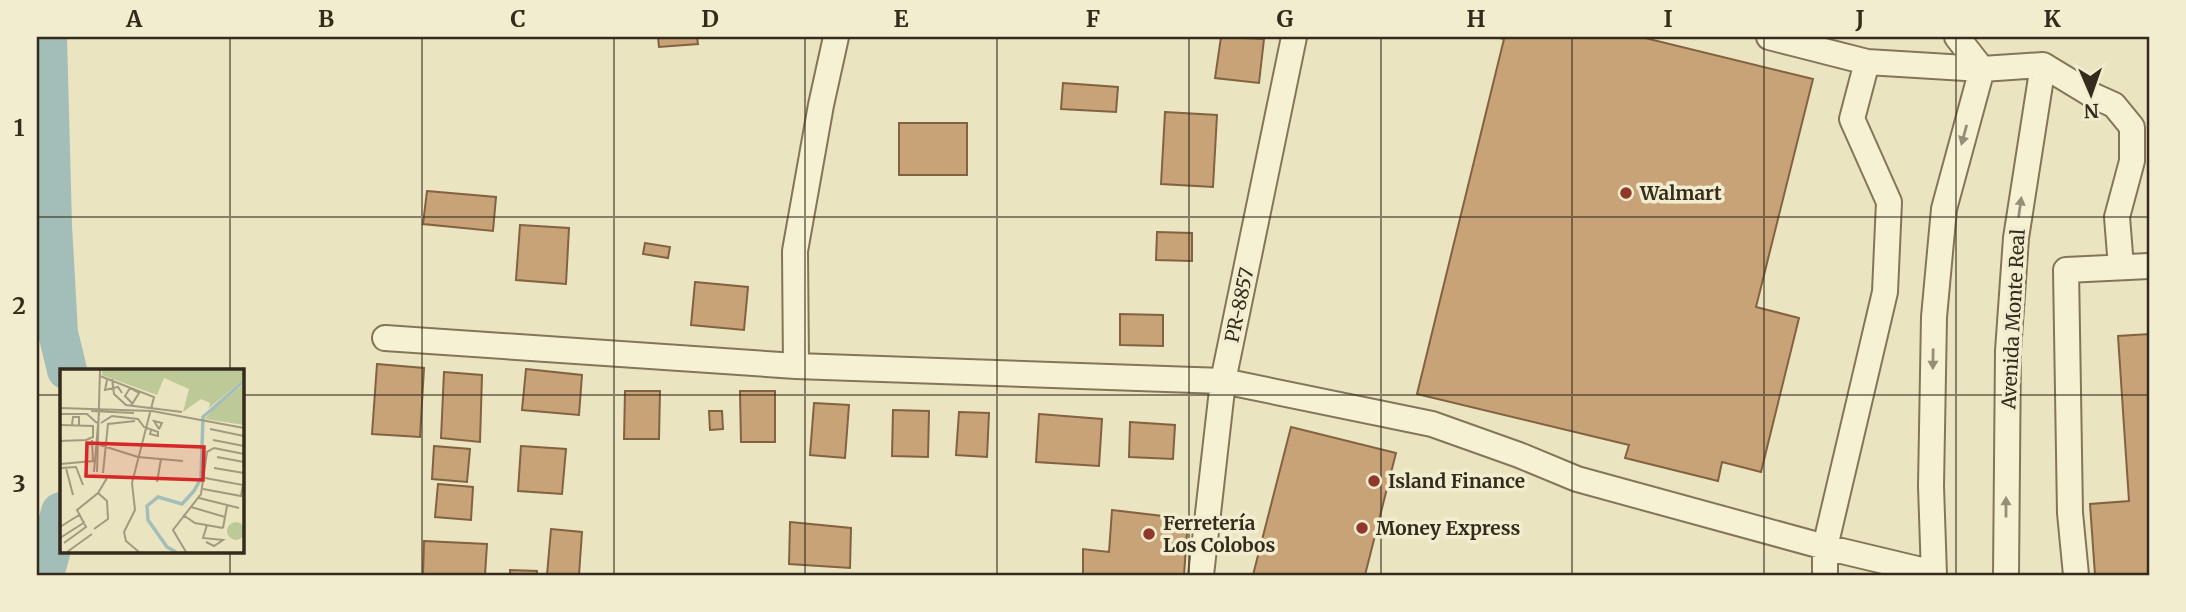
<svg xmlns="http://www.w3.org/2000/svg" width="2186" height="612" font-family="Merriweather,serif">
<rect width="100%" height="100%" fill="#ebe4c1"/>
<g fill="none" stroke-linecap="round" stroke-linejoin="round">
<path stroke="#a3beb9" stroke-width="40" d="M 47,37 L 52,225 L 58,333 L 67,370
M 44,575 L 61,512"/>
</g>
<path fill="#c8a378" stroke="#826241" stroke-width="2" d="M 658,37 L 697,37 L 698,44 L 659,47 Z
M 1221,37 L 1264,39 L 1259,83 L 1215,78 Z
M 1495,37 L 1641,37 L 1813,79 L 1756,307 L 1799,318 L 1761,472 L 1722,462 L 1718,481 L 1625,458 L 1629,445 L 1417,394 L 1504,39 Z
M 1063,83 L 1118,87 L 1116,112 L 1061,109 Z
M 1165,112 L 1217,115 L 1213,187 L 1161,184 Z
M 899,123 L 967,123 L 967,175 L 899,175 Z
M 427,191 L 496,197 L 493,231 L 423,224 Z
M 520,225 L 569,228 L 566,284 L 516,280 Z
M 1157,232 L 1192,233 L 1192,261 L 1156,260 Z
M 645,243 L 670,247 L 668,258 L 643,254 Z
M 695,282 L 748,287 L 744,330 L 691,325 Z
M 1120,314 L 1163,315 L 1163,346 L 1120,345 Z
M 2149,334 L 2149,575 L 2095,575 L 2090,504 L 2129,501 L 2118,336 Z
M 377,364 L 424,368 L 420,437 L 372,434 Z
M 526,369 L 582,375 L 579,415 L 522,410 Z
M 444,372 L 482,375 L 480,442 L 441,438 Z
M 625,391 L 660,391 L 659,439 L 624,439 Z
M 740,391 L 775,391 L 775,442 L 741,442 Z
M 814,403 L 849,405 L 845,458 L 810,455 Z
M 893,410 L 929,411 L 928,457 L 892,456 Z
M 709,411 L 722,411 L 723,429 L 710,430 Z
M 959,412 L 989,413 L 987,457 L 956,455 Z
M 1039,414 L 1102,419 L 1099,466 L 1036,462 Z
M 1130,422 L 1175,425 L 1173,459 L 1129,457 Z
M 1291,427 L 1396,453 L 1365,575 L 1253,575 Z
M 434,446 L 470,449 L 467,482 L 432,479 Z
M 521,446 L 566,449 L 562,494 L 518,491 Z
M 438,484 L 473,487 L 471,520 L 435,517 Z
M 1112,510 L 1188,519 L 1184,575 L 1083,575 L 1083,549 L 1109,552 Z
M 790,522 L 851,528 L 850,568 L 789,564 Z
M 551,529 L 582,532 L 579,575 L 547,575 Z
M 424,541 L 487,544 L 485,575 L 423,575 Z
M 510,570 L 537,571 L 537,575 L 510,575 Z"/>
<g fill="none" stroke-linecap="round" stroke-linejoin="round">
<defs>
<path id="minor" d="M 1769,37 L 1867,62 L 1982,69 L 2043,65 L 2094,96 L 2114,105 L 2132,127 L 2132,161 L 2117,217 L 2121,267
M 1957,37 L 1982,69
M 385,338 L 796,366 L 1223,381 L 1432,424 L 1519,455 L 1577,479 L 1825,547 L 1934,573
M 796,366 L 795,251 L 821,105 L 836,37
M 1201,575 L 1223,381 L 1294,37
M 1825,575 L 1825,547 L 1885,292 L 1889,202 L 1852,119 L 1867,62
M 1934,575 L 1931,486 L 1934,317 L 1944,209 L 1982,69
M 2006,575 L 2008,351 L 2016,238 L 2043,65
M 2076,575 L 2070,513 L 2066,270 L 2149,266"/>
</defs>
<use href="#minor" stroke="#847559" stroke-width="28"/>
<use href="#minor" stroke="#f7f1d4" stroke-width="24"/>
</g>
<defs><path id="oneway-solid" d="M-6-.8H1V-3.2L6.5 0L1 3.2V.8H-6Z" transform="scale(1.75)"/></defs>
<g fill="#968e78">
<use href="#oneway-solid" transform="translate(1964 135) rotate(105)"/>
<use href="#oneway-solid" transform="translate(2020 207) rotate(-82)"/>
<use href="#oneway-solid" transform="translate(1933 359) rotate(91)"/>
<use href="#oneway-solid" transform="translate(2006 507) rotate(-90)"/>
</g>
<path fill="none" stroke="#342b1d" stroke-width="2" stroke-opacity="0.55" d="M 230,37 L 230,370M 422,37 L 422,575M 614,37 L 614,575M 805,37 L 805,575M 997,37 L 997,575M 1189,37 L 1189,575M 1381,37 L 1381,575M 1572,37 L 1572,575M 1764,37 L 1764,575M 1956,37 L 1956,575M 37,217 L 2149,217M 37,395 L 61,395M 242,395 L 2149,395M 230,551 L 230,575"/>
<g fill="#90382c" stroke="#f3edd0" stroke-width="2.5">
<circle cx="1626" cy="193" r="7"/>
<circle cx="1374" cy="481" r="7"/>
<circle cx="1362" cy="528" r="7"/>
<circle cx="1149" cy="534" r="7"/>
</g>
<g text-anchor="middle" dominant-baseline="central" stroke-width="7" stroke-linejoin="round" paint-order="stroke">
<g font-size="19" font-weight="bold" fill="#342b1d" stroke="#f3edd0" text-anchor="start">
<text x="1640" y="193">Walmart</text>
<text x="1388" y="481">Island Finance</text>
<text x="1163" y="523">Ferretería<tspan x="1163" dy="22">Los Colobos</tspan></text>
<text x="1376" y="528">Money Express</text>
</g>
<g font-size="19" fill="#342b1d" stroke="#f3edd0">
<text transform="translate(1239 305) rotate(-78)">PR-8857</text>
<text transform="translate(2013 319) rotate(-87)">Avenida Monte Real</text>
</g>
</g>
<g transform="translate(60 369)">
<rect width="184" height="184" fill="#ebe4c1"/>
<path d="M 42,1 L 184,1 L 184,10 L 149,39 L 150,34 L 141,30 L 123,43 L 129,20 L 104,9 L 97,26 L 42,6 ZM 184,15 L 184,56 L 145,50 L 154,40 ZM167 162a9 9 0 1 1 18 0a9 9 0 1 1-18 0Z" fill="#bdc996"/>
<path fill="none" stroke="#a3beb9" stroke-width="3.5" d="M 116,183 L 107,178 L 88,151 L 87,137 L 98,128 L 122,135 L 134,122 L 141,109 L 143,48 L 184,12"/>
<path fill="none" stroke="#a29a7f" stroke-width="2" d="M 40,7 L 94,28 L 72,114 L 75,141 L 64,163 L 66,172 L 79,183M 52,10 L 54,25 L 66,36 L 122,43M 47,11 L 45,21 L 58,18 L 62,24M 71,37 L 79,24 L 70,19 L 65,27 L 72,34M 0,39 L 92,42 L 184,59M 31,42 L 74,44M 0,45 L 27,45 L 37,54M 41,54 L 52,47 L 78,50 L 84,58 L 98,63 L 98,67 L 90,65 L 91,61M 0,56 L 33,57 L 33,68 L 26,71M 12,56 L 13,48 L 19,48 L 19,56M 99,60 L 102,54 L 94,52 L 99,60M 150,60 L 184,67M 153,71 L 184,77M 0,72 L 26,71M 40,76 L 78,88 L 123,92M 157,88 L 184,93M 0,95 L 33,92 L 32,71M 0,99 L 16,98 L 23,116M 6,99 L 13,126M 154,99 L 184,104M 34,103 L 39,44M 37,103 L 40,1M 43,104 L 48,55 L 75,52M 97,113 L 101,90M 143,120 L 181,127 L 183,116 L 145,109M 139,129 L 179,139M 131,138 L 165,148M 123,146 L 135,154 L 163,159M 0,158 L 19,146M 163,159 L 167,137M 34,160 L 48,150 L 47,132 L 38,124M 0,169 L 25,153M 146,173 L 154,177 L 163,171 L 143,169 L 147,156M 4,174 L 26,158 L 17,141 L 38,124 L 47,109M 7,183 L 32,165M 126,183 L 113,161 L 141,125 L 147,83 L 154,79 L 184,85"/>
<path fill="#d62828" fill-opacity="0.15" stroke="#d62828" stroke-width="3.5" d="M 27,74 L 144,78 L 143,111 L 26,107 Z"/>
<rect width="184" height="184" fill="none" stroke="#342b1d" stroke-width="3.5"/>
</g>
<rect width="2186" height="612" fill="none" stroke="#f3edd0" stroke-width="77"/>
<g transform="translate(2091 94) rotate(178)" stroke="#f3edd0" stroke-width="5" paint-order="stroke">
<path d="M0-5L12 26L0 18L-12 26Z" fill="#342b1d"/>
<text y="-10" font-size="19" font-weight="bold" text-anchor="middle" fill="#342b1d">N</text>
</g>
<rect x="38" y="38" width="2110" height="536" fill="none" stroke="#342b1d" stroke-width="2.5"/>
<g font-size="23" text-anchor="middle" font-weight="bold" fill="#342b1d">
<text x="134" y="27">A</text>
<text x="326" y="27">B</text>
<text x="518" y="27">C</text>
<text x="710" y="27">D</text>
<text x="901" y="27">E</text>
<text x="1093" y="27">F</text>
<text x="1285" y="27">G</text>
<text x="1476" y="27">H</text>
<text x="1668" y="27">I</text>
<text x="1860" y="27">J</text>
<text x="2052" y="27">K</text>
<text x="19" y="136">1</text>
<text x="19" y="314">2</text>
<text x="19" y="492">3</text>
</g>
</svg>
